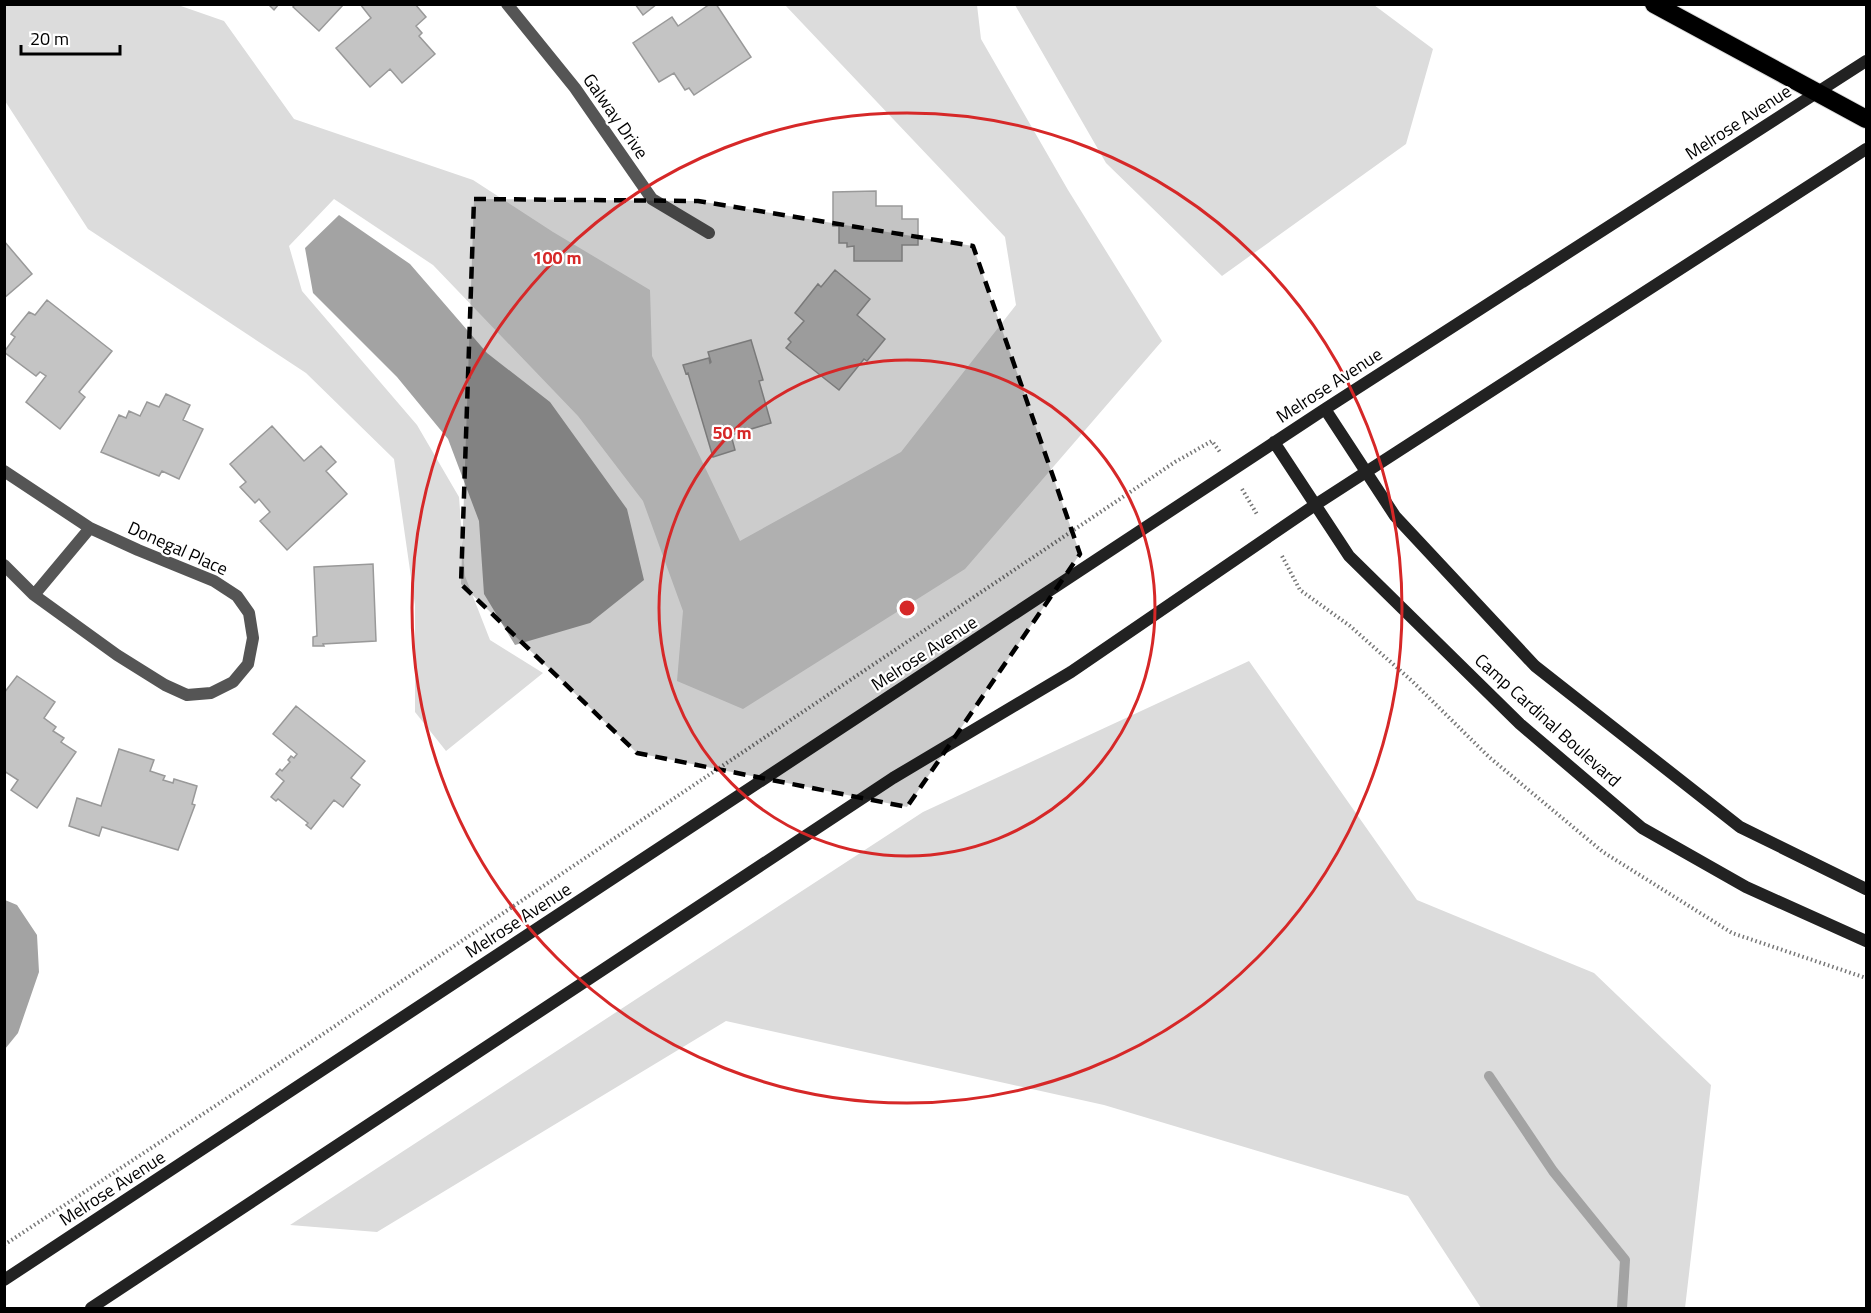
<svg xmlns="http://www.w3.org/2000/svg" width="1871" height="1313" font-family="'Titillium Web',sans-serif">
<rect width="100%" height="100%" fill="#fff"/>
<path fill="#dcdcdc" d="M 5,4 L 178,5 L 224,21 L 294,119 L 473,180 L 553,232 L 650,290 L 652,356 L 740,541 L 901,452 L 1016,305 L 1005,237 L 785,5 L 977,5 L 981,39 L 1068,190 L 1162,341 L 965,569 L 743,709 L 677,681 L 683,611 L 643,501 L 578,416 L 433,265 L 334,199 L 289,246 L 302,291 L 417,425 L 459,497 L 465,576 L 490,640 L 543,673 L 446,751 L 415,712 L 415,605 L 394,459 L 306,373 L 88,229 L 5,101 Z
M 1015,5 L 1374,5 L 1433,49 L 1406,144 L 1222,276 L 1106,163 Z
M 1249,661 L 1417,900 L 1594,973 L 1711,1085 L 1685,1308 L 1481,1308 L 1408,1196 L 1104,1105 L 726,1021 L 377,1232 L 290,1225 L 923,812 Z"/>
<path fill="#a3a3a3" d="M 339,215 L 410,264 L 487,353 L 550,402 L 627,509 L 644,580 L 590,623 L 515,645 L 484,594 L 479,521 L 448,439 L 397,377 L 313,293 L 305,248 Z
M 5,900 L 17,905 L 37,935 L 39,972 L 18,1033 L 5,1049 Z"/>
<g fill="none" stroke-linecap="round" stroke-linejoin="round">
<path stroke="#a3a3a3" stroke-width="10" d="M 1489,1076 L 1553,1171 L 1625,1260 L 1622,1308"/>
</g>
<path fill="#c4c4c4" stroke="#999" stroke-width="1.5" d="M 268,4 L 279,4 L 274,10 Z
M 295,4 L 344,4 L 319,31 L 293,7 Z
M 360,4 L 415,4 L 426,17 L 416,26 L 422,33 L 419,36 L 435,54 L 402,83 L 390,69 L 370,87 L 336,48 L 371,18 Z
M 635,4 L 657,4 L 643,15 Z
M 710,4 L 716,4 L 751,57 L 694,95 L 689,88 L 685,90 L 674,73 L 659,82 L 633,43 L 672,17 L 678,26 Z
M 876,191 L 876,206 L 902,206 L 902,219 L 918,219 L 918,245 L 902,245 L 902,261 L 854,261 L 854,246 L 847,247 L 847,243 L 839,243 L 839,226 L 833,226 L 833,192 Z
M 4,241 L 32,274 L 4,298 Z
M 835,270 L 870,299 L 857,315 L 885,339 L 867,361 L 864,359 L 839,390 L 786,348 L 791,342 L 788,339 L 804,321 L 795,313 L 818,284 L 821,287 Z
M 47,300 L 112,351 L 79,392 L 85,397 L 60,429 L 26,402 L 46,376 L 40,372 L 36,376 L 4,352 L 15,337 L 11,334 L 29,312 L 35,315 Z
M 751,340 L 763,380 L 759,381 L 771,423 L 731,435 L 735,450 L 713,457 L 688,373 L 686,374 L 683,365 L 709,358 L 710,363 L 711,362 L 708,352 Z
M 166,394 L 190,405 L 183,420 L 203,429 L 179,479 L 162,471 L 159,476 L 101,452 L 119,415 L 126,418 L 129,411 L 140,416 L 147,402 L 159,407 Z
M 272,426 L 304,461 L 321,446 L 336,462 L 326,471 L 347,494 L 287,550 L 260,521 L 270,512 L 259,499 L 255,503 L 240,487 L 246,482 L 230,464 Z
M 373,564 L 376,641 L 323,644 L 324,646 L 313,646 L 313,637 L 317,636 L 314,567 Z
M 17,676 L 55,702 L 44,718 L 56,727 L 53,731 L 64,738 L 61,742 L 76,752 L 37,808 L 11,790 L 18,780 L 4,771 L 4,693 Z
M 296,706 L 365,761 L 351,778 L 360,785 L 343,807 L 334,800 L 311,829 L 306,825 L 308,823 L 278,799 L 276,801 L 271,797 L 284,781 L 276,774 L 280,769 L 282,771 L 290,762 L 288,760 L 291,756 L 294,758 L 297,754 L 273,734 Z
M 119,749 L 154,760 L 150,771 L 165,776 L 163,780 L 173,783 L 174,779 L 197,786 L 192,804 L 195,805 L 178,850 L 102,827 L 99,836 L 69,826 L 77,798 L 101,806 Z"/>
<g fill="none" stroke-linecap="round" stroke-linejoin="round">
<defs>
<path id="highway" d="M 1654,4 L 1866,119"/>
</defs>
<use href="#highway" stroke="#dbdbdb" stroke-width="20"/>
<path stroke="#777" stroke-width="4" stroke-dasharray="1.5 3" stroke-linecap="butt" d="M 1242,489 L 1258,516
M 1282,556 L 1300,590 L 1350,626 L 1412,681 L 1489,757 L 1603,852 L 1732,933 L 1866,978
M 4,1245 L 256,1079 L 1175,462 L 1212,441 L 1220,452"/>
<path stroke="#555" stroke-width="12" d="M 507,4 L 575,88 L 652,199 L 709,233
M 4,471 L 90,528 L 138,550 L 214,581 L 237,596 L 249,613 L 253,638 L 248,664 L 233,682 L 211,693 L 187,695 L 165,685 L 117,655 L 34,595 L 4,565
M 34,595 L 90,528"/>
<path stroke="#222" stroke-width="12" d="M 1325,409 L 1395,516 L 1535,666 L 1740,827 L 1866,889
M 1274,442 L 1349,556 L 1520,724 L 1642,828 L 1746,887 L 1866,941
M 4,1280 L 1325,409 L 1866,61
M 91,1308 L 893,778 L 1071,672 L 1315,505 L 1866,149"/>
<use href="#highway" stroke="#000" stroke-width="18"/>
</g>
<path fill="#000" fill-opacity="0.2" stroke="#000" stroke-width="4.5" stroke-dasharray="12 8" stroke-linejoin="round" d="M 474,199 L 698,201 L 973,246 L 1080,554 L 907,807 L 637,753 L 461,584 Z"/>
<g fill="none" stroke="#d62828" stroke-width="3">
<circle cx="907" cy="608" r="248"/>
<circle cx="907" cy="608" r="495"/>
</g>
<g text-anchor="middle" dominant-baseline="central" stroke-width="4.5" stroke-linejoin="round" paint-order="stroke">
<g font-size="18" fill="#000" stroke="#fff">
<text transform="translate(616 116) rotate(55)">Galway Drive</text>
<text transform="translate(1738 122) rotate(-33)">Melrose Avenue</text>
<text transform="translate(1329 385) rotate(-33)">Melrose Avenue</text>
<text transform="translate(178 548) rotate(24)">Donegal Place</text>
<text transform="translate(924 653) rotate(-33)">Melrose Avenue</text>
<text transform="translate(1548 720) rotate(42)">Camp Cardinal Boulevard</text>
<text transform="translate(518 920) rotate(-33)">Melrose Avenue</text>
<text transform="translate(112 1188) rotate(-33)">Melrose Avenue</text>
</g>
</g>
<circle cx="907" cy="608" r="9" fill="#d62828" stroke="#fff" stroke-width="3"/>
<g font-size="18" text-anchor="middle" font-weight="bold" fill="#d62828" stroke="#fff" stroke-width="4.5" stroke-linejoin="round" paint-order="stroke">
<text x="557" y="264">100 m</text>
<text x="732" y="439">50 m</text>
</g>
<rect width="1871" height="1313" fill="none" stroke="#000000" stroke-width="12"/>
<path d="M21 45v9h99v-9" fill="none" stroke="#000000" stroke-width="3"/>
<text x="30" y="45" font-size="18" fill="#000000" stroke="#ffffff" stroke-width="4.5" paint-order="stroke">20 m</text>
</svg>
